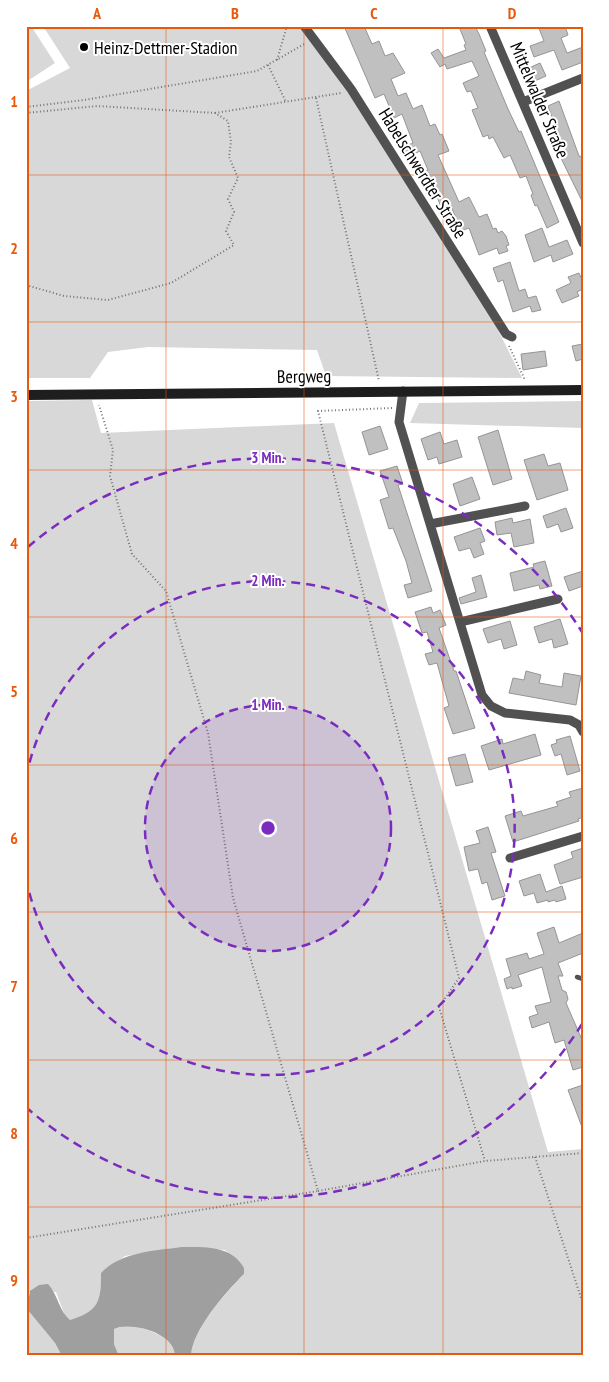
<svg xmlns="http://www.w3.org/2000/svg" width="609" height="1382" font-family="'PT Sans Narrow',sans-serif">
<rect width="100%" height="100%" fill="#fff"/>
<path fill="#d8d8d8" d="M 26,26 L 31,26 L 55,63 L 26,82 Z
M 43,26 L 298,26 L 352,96 L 493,320 L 522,378 L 326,376 L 317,350 L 148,347 L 108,352 L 90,378 L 26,378 L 26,91 L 70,68 Z
M 92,400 L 101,433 L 334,423 L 548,1152 L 583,1149 L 583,1356 L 191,1356 C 192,1330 226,1293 244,1274 L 244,1268 L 225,1250 L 181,1247 L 125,1256 L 101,1273 C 101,1301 99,1311 70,1320 L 65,1316 L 56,1292 L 30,1291 L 26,1300 L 26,401 Z
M 583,401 L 583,428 L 410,423 L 419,403 Z
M 26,1303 L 27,1309 L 55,1343 L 62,1356 L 26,1356 Z
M 128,1325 C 144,1328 175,1336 175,1356 L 119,1356 L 114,1344 L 114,1329 Z"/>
<path fill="#9f9f9f" d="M 181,1247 C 205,1247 231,1245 244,1268 L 244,1274 C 226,1292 192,1330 191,1356 L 175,1356 C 175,1333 131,1321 114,1329 L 114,1344 L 119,1356 L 62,1356 L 55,1343 L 27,1309 L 30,1291 L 39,1285 L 48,1284 C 58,1295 59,1311 70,1320 C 99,1311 101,1301 101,1273 C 121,1252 153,1251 181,1247 Z"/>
<path fill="#c0c0c0" stroke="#959595" d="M 344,26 L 364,26 L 372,44 L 379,41 L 385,56 L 393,53 L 405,73 L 391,79 L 398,96 L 406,93 L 413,109 L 422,105 L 430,126 L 435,124 L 440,135 L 442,134 L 449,151 L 438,155 L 459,202 L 469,197 L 479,217 L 487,214 L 493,229 L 496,228 L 498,233 L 502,231 L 506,236 L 509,245 L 506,246 L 508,251 L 499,254 L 497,248 L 479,255 L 469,228 L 461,231 L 451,206 L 442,210 L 431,180 L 426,182 L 422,173 L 428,170 L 420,151 L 408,157 L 403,147 L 413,143 L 402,114 L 394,118 L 384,94 L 375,98 Z
M 466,26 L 475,26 L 479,34 L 486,51 L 484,52 L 508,109 L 519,132 L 521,131 L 559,222 L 547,228 L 537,205 L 535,206 L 531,195 L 533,194 L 526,176 L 520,178 L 510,155 L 504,158 L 493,137 L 489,139 L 488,135 L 483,137 L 472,110 L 478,108 L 471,91 L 467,92 L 463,83 L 479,76 L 472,61 L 447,69 L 445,64 L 440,67 L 431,53 L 438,49 L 444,58 L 466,50 L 464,45 L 466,44 L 460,29 Z
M 538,26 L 565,26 L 568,35 L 561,38 L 567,53 L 583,47 L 583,62 L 562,70 L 554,50 L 534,57 L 530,46 L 544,41 Z
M 540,63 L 546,76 L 535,81 L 529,68 Z
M 559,101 L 579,156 L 583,157 L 583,203 L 552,140 L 559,137 L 548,106 Z
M 542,228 L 549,247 L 567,240 L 573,254 L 553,262 L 551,255 L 534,262 L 525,235 Z
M 510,262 L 519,291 L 525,289 L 528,298 L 536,296 L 541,310 L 532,312 L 530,306 L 513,312 L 503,280 L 498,282 L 493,268 Z
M 579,273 L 583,282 L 583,289 L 577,292 L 579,296 L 562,303 L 556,290 L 571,283 L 568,277 Z
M 583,344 L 583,359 L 576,361 L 572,346 Z
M 545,351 L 547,366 L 523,370 L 521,354 Z
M 380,426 L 388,449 L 369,455 L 362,432 Z
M 498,430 L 512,479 L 493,485 L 478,437 Z
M 440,432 L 444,444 L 457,440 L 462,457 L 439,464 L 437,457 L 428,460 L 421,439 Z
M 544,454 L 548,466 L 560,463 L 568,490 L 537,500 L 524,460 Z
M 397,466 L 403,484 L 398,485 L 432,591 L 408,598 L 404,585 L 412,583 L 406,561 L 393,528 L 389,529 L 380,500 L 389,497 L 380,471 Z
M 472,477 L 480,499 L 460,506 L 453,484 Z
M 566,508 L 573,528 L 561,532 L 558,524 L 547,528 L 543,516 Z
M 512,518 L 513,523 L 530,519 L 534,543 L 514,547 L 511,533 L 497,535 L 495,522 Z
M 480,528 L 485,541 L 480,543 L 484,554 L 474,558 L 470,548 L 459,551 L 454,537 Z
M 545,561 L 552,586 L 540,589 L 539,585 L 514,591 L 510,573 L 534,567 L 533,564 Z
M 583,571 L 583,586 L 569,591 L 564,577 Z
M 481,575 L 487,597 L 461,604 L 459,598 L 476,592 L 472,578 Z
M 431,607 L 433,613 L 440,610 L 446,625 L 439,628 L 454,671 L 456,671 L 475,728 L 453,734 L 444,708 L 449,706 L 437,663 L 429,665 L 425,654 L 433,652 L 427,632 L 422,633 L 415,612 Z
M 560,619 L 568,644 L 554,648 L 552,639 L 539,643 L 534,627 Z
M 510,621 L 517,645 L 504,649 L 501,639 L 488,643 L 483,629 Z
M 526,671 L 541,675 L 539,683 L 562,687 L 564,673 L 581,676 L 576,705 L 509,693 L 513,678 L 524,680 Z
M 535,734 L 541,755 L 489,770 L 481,746 L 502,739 L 503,744 Z
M 570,736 L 580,771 L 567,775 L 561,754 L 555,756 L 551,745 L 557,743 L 556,740 Z
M 465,754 L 473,782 L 456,786 L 448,758 Z
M 583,788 L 583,817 L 578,819 L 579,821 L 513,842 L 505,816 L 521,811 L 523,816 L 558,806 L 556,802 L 571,797 L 569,792 Z
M 488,827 L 496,852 L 491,853 L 505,896 L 492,900 L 487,882 L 482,884 L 478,869 L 469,871 L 464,847 L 480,843 L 476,831 Z
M 583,848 L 583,877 L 560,884 L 554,865 L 573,858 L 571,852 Z
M 540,874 L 546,892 L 562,886 L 566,899 L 556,902 L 555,900 L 548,902 L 548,900 L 537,903 L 534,893 L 524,896 L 519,881 Z
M 554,927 L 559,943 L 583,933 L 583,953 L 558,963 L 563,976 L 558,976 L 562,990 L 566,992 L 568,999 L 566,1003 L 583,1042 L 583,1067 L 573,1070 L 564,1040 L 555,1043 L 549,1022 L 532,1028 L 529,1017 L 538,1014 L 535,1006 L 551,1002 L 542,967 L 518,975 L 522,986 L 512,989 L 512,987 L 507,989 L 504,979 L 511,976 L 506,959 L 527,953 L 529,959 L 544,954 L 537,933 Z
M 583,1085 L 583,1127 L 582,1127 L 568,1090 Z"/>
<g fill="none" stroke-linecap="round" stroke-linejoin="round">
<path stroke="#737373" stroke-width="2" stroke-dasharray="1 2.5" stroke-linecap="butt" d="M 277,60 L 287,26
M 268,65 L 286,102
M 316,98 L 379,381
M 26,107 L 84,100 L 257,71 L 306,43
M 26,113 L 97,106 L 215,113 L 228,121 L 231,142 L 229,157 L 238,178 L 228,199 L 234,212 L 226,231 L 234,245 L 171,283 L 108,300 L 64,296 L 26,285
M 215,113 L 341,93
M 509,346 L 525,380
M 392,408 L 318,411 L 459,978 L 439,1007 L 485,1161
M 535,1157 L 583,1304
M 318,1191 L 485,1161 L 583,1153
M 26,1238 L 318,1191 L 233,898 L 208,733 L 166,591 L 132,554 L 110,476 L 113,450 L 99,405"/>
<path stroke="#515151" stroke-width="4.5" d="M 577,977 L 583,979"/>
<path stroke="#515151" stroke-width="9" d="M 304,26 L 351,89 L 506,334 L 512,337
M 490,26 L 583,243
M 523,102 L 583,78
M 403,391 L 399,422 L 482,695 L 491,706 L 505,713 L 570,720 L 579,725 L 583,732
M 430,524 L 525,506
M 460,622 L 558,599
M 510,858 L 583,836"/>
<path stroke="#1e1e1e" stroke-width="10" d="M 26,395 L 583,390"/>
</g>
<path fill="none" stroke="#e8590c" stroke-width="1" stroke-opacity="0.55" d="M 166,26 L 166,1356M 304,26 L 304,1356M 443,26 L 443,1356M 26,175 L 583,175M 26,322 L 583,322M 26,470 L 583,470M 26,617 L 583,617M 26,765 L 583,765M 26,912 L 583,912M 26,1060 L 583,1060M 26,1207 L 583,1207"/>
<circle cx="268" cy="828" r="123" fill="#7b2cbf" fill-opacity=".12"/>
<g fill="none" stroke="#7b2cbf" stroke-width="2.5" stroke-dasharray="9 6">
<circle cx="268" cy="828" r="123"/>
<path d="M26 777A247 247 0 1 1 26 879"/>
<path d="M582 1024A370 370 0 0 1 28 1109M28 547A370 370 0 0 1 582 632"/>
</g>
<circle fill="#000" stroke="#fff" stroke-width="2" cx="84" cy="47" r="5"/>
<g text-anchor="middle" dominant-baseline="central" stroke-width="4" stroke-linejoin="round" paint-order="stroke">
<g font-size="18" fill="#000" stroke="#fff" text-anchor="start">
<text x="94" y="47">Heinz-Dettmer-Stadion</text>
</g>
<g font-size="18" fill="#000" stroke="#fff">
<text transform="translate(540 100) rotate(67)">Mittelwalder Straße</text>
<text transform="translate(423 173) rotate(58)">Habelschwerdter Straße</text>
<text transform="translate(304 376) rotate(-1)">Bergweg</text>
</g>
</g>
<circle cx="268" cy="828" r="8" fill="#7b2cbf" stroke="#fff" stroke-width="2.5"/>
<g font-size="15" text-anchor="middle" font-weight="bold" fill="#7b2cbf" stroke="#fff" stroke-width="4" stroke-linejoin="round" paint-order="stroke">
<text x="268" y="463">3 Min.</text>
<text x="268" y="586">2 Min.</text>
<text x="268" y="710">1 Min.</text>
</g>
<rect width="609" height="1382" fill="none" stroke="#ffffff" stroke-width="55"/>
<rect x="28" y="28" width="554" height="1326" fill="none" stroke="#e8590c" stroke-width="2"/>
<g font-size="16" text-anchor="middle" font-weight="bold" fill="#e8590c">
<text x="97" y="19">A</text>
<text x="235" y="19">B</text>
<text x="374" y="19">C</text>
<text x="512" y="19">D</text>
<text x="14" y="107">1</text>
<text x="14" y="254">2</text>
<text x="14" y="402">3</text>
<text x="14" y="549">4</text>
<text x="14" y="697">5</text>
<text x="14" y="844">6</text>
<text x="14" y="992">7</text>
<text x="14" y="1139">8</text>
<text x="14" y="1286">9</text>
</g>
</svg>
